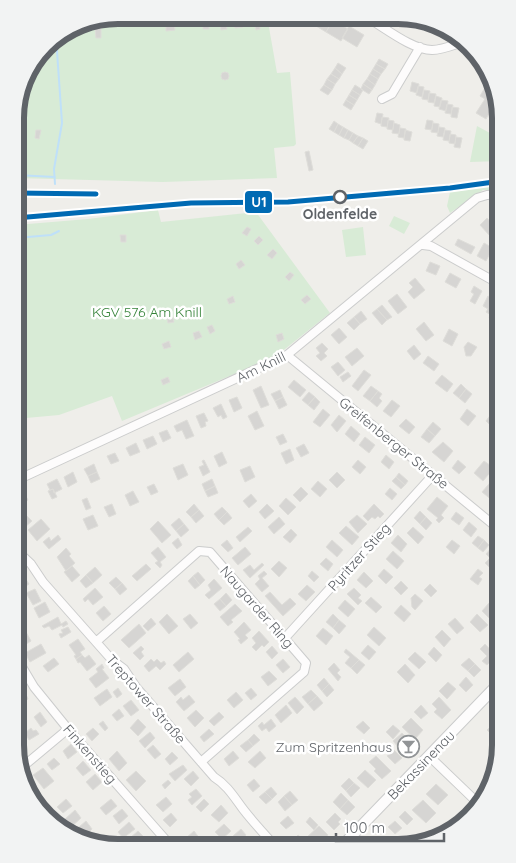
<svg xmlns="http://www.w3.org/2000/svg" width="516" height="863" font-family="Quicksand,sans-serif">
<rect width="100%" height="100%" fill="#efeeea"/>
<path fill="#d8ebd6" d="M 117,15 L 267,16 L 277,73 L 290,72 L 296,144 L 294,146 L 274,148 L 277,178 L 163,182 L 16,178 L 16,104 L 26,72 L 50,41 L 79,23 Z
M 477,126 L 501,139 L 501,161 L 470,162 Z
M 501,185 L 501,190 L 483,190 L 450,213 L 447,206 L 450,192 Z
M 158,210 L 161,222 L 256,212 L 330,313 L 275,357 L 122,421 L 112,396 L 59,415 L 15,419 L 16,225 L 88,219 Z
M 394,216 L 410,223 L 404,234 L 389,226 Z
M 363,227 L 366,255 L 346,257 L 342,230 Z"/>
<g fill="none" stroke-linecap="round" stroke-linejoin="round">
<path stroke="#bfe0f9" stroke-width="2" d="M 16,175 L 55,177
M 55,184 L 54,169 L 62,123 L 56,37
M 16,238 L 51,235 L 59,231"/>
</g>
<path fill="#d6d5d3" stroke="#deddd9" d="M 139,15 L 139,23 L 131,26 L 131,20 L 134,19 L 133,16 Z
M 300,16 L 315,16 L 311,23 Z
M 315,16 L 328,16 L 333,20 L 326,32 L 311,23 Z
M 243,20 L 243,27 L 235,28 L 235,23 Z
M 333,20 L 348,29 L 341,41 L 326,32 Z
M 225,21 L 227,29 L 221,30 L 220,22 Z
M 254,21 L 260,21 L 260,29 L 256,30 Z
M 209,22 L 209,29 L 203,29 L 203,23 Z
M 174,24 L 175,30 L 166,31 L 166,27 Z
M 349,26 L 364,35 L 357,47 L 342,38 Z
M 95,28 L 101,28 L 101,38 L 96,38 Z
M 379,59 L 388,64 L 385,69 L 376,64 Z
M 338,63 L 346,68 L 342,74 L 335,68 Z
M 376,64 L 385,69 L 381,74 L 373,69 Z
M 335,68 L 342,74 L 339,79 L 331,74 Z
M 373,69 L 381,74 L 378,79 L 370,74 Z
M221 76a4 4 0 1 1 8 0a4 4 0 1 1-8 0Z
M 331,74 L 339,79 L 335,84 L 327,79 Z
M 370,74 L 378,79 L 375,85 L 367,79 Z
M 492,76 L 496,91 L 490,102 L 494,104 L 486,119 L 476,113 L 485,99 L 480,96 Z
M 327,79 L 335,84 L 332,90 L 324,85 Z
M 367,79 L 375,85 L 372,90 L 363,84 Z
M 412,82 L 419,84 L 417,93 L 410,91 Z
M 363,84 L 372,90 L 369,94 L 361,89 Z
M 324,85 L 332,90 L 328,95 L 320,90 Z
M 355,85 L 363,90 L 360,95 L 352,90 Z
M 418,86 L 424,87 L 422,97 L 416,95 Z
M 352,90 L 360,95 L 357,100 L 349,95 Z
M 424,90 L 430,91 L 428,100 L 422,99 Z
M 429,93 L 436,94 L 434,103 L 428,102 Z
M 349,95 L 357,100 L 354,105 L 346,100 Z
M 436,96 L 442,98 L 440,107 L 434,106 Z
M 346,100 L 354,105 L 351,110 L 343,105 Z
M 441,100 L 448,101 L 446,111 L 439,109 Z
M 447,104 L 453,105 L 451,114 L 445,113 Z
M 452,107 L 459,108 L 457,118 L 451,117 Z
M 377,113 L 383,114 L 381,124 L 375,122 Z
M 382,117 L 389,118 L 387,127 L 381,126 Z
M 388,120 L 394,121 L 393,130 L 387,129 Z
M 427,120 L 433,121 L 432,130 L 425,129 Z
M 334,121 L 338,124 L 334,132 L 329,129 Z
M 394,123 L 400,125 L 399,134 L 392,133 Z
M 433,123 L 439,124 L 438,133 L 431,132 Z
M 338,124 L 343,127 L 339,135 L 334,132 Z
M 343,127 L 348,130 L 344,138 L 339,135 Z
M 439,127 L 445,128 L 443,137 L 437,136 Z
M 400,128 L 406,129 L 404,138 L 398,137 Z
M 36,130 L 41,130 L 39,139 L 35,138 Z
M 348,130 L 353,133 L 349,140 L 344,138 Z
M 405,130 L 412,132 L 410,141 L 404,140 Z
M 445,130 L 451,131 L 449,141 L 443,140 Z
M 353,133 L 358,136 L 353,143 L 349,140 Z
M 450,134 L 456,135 L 455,144 L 449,143 Z
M 358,136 L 363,138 L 358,146 L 353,143 Z
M 456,137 L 462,138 L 460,148 L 454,147 Z
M 363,138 L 368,141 L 363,149 L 358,146 Z
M 309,151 L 313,170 L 309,171 L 305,152 Z
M 500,206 L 501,207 L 501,222 L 493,212 Z
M 487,218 L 497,230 L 490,236 L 480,225 Z
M 247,227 L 251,229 L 247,236 L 242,233 Z
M 120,235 L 126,235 L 126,242 L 121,242 Z
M 259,236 L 263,240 L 258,245 L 254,241 Z
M 458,239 L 475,247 L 471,254 L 455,245 Z
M 484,243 L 493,248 L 486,261 L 477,256 Z
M 273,249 L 277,253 L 272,259 L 267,255 Z
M 497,257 L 501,259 L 500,270 L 492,266 Z
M 241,260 L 245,265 L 239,269 L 236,264 Z
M 430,262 L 440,266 L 436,275 L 426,271 Z
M 290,272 L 294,275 L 289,281 L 285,277 Z
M 450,273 L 461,279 L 456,288 L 445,282 Z
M 415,278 L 425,290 L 414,299 L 408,292 L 413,287 L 409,283 Z
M 474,286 L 482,291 L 475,304 L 470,301 L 474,294 L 471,292 Z
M 397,294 L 407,307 L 398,314 L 388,301 Z
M 307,295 L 311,299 L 305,304 L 301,300 Z
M 233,296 L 235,302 L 229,304 L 227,299 Z
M 488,296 L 498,302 L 494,311 L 497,313 L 494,320 L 489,318 L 491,315 L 486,312 L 488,309 L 483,306 Z
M 382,305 L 392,317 L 387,320 L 377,309 Z
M 377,309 L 387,320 L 382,325 L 372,313 Z
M 361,311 L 367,319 L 360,324 L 354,317 Z
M 172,315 L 174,322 L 168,323 L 167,317 Z
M 354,317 L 360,324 L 354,330 L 347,323 Z
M 424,322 L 434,335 L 426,341 L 416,329 Z
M 212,325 L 215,331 L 210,334 L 207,327 Z
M 339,328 L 347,337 L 339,344 L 331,335 Z
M 449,329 L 458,334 L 452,346 L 443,341 Z
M 199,331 L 202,337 L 195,340 L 193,333 Z
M 282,333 L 284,339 L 278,342 L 276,335 Z
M 169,341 L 171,347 L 164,349 L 162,344 Z
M 468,342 L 477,347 L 471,356 L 466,356 L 464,347 Z
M 322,343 L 328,349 L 324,353 L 327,356 L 321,361 L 316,356 L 320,353 L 316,348 Z
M 414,345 L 421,354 L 414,360 L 407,351 Z
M 357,348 L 364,356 L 352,366 L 345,357 Z
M 428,356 L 439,364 L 434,371 L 423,363 Z
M 338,362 L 345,370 L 338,376 L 331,367 Z
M 364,370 L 371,375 L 358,391 L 352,386 Z
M 348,372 L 351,376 L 343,382 L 340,377 Z
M 442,375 L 453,384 L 447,392 L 435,383 Z
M 168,377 L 170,382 L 163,385 L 161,380 Z
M 294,380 L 306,390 L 300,397 L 288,387 Z
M 461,384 L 466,389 L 459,398 L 453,393 Z
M 261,386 L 269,405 L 261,408 L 253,390 Z
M 371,386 L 378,391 L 370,401 L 363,396 Z
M 466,389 L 472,394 L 465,403 L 459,398 Z
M 280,390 L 283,397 L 275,401 L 271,394 Z
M 378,391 L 382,394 L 379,398 L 382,401 L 377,407 L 370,401 Z
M 309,392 L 315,397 L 308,405 L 302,400 Z
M 237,397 L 242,408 L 234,412 L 229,400 Z
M 283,397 L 287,405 L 279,409 L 275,401 Z
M 315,397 L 320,402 L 314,410 L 308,405 Z
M 392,400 L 400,406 L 391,417 L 383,411 Z
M 221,404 L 227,417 L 223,419 L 221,415 L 218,417 L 213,408 Z
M 323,409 L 330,415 L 320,427 L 313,422 Z
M 467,409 L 476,416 L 468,426 L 460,419 Z
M 495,409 L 501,414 L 501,427 L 499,429 L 491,422 L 489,424 L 486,421 Z
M 257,411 L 264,426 L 255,430 L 248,416 Z
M 204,413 L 208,421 L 205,422 L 206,426 L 201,428 L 196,416 Z
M 339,415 L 346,421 L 337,432 L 331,425 Z
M 406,419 L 415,427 L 409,434 L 399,426 Z
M 187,420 L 194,436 L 186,439 L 182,430 L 177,432 L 174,426 Z
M 433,422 L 441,429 L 435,436 L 427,429 Z
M 351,426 L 360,434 L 354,442 L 345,434 Z
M 427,429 L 435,436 L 429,443 L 421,437 Z
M 167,430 L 171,438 L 163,442 L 159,433 Z
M 283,434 L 287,442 L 280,445 L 276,437 Z
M 153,436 L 157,444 L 147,449 L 143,440 Z
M 365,437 L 375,445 L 369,453 L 359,445 Z
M 443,442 L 453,451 L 444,462 L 432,452 Z
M 136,443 L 140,452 L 130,456 L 126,448 Z
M 304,444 L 309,453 L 301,457 L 296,448 Z
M 290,449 L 294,460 L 286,464 L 281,453 Z
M 222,452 L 227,463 L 219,467 L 214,456 Z
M 115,453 L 119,461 L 111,464 L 107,456 Z
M 386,455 L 394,462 L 389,469 L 381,462 Z
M 204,460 L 210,472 L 203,476 L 199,467 L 204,465 L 202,461 Z
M 358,460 L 366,467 L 360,474 L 352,467 Z
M 458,460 L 466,467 L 459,474 L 452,468 Z
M 484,461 L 494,468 L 483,481 L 474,473 Z
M 94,464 L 97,472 L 88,476 L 84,469 Z
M 183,464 L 188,475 L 178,480 L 173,468 Z
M 250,466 L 255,477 L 245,482 L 240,470 Z
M 73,472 L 77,482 L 68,487 L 64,477 Z
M 97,472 L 100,479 L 91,483 L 88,476 Z
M 337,472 L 345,480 L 337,488 L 329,480 Z
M 399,473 L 408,481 L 405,485 L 396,477 Z
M 396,477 L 405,485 L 401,489 L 392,481 Z
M 495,477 L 501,481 L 496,487 L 501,491 L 493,501 L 482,492 Z
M 57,479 L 62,489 L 54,493 L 53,489 L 50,490 L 47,484 Z
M 212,479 L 215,486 L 205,491 L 202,484 Z
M 318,481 L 327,489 L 320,497 L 311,489 Z
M 154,484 L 158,492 L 151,495 L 147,487 Z
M 215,486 L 218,493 L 208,497 L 205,491 Z
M 301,487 L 308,494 L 300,502 L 293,495 Z
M 390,488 L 397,494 L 392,500 L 385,494 Z
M 53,489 L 57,497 L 52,499 L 48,491 Z
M 133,491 L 139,502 L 130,506 L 125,495 Z
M 24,493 L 28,500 L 20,504 L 16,496 Z
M 251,494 L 257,501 L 249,508 L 243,501 Z
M 437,497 L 448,506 L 441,515 L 444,518 L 439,523 L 436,520 L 438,518 L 427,509 Z
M 87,498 L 91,508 L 86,510 L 82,500 Z
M 286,498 L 296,507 L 288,515 L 279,506 Z
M 112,504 L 116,514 L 109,517 L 104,507 Z
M 194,504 L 199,510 L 191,517 L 186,512 Z
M 267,504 L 274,511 L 265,519 L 259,512 Z
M 374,504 L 384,514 L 380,518 L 378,516 L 375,519 L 372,517 L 368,521 L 363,516 Z
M 222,507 L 227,512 L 219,520 L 214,514 Z
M 199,510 L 204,516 L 196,523 L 191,517 Z
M 420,511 L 426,517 L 420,524 L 414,518 Z
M 23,512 L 32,521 L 25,527 L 17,517 Z
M 227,512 L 232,518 L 224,525 L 219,520 Z
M 456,512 L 464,518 L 459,525 L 451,519 Z
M 93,515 L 98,526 L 88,530 L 83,519 Z
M 357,515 L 367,524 L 358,533 L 349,522 Z
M 279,517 L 285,524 L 274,534 L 268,527 Z
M 426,517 L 432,523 L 426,530 L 420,524 Z
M 179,518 L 184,524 L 176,531 L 171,525 Z
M 41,519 L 50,529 L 37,541 L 28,530 Z
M 158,521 L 171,535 L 162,543 L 150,529 Z
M 469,522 L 477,529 L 471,537 L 463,530 Z
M 184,524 L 189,530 L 181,537 L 176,531 Z
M 346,526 L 359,537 L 352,545 L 339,533 Z
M 248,527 L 252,531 L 240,542 L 236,537 Z
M 413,527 L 424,537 L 418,544 L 407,533 Z
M 291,529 L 297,535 L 290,543 L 283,537 Z
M 58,535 L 61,539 L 49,549 L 43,542 L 49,537 L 51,541 Z
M 398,535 L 407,544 L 401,552 L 391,543 Z
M 478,536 L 484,540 L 478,548 L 472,543 Z
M 178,538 L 182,545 L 177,549 L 172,543 Z
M 227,540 L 233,548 L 228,552 L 221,545 Z
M 332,540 L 343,550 L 337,557 L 326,547 Z
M 452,540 L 460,546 L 454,554 L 446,547 Z
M 484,540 L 489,545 L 483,552 L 478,548 Z
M 493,546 L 501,554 L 489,567 L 485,563 L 490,558 L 486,554 Z
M 158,547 L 166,557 L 160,562 L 162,565 L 160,568 L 155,563 L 158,561 L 151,553 Z
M 245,547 L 251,554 L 238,565 L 232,558 Z
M 66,548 L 71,554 L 69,556 L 75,563 L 66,571 L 57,557 Z
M 393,551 L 404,561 L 397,569 L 386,559 Z
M 326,558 L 333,564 L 328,571 L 320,564 Z
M 279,561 L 287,568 L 279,577 L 271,569 Z
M 262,563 L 264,565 L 250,578 L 243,570 L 250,565 L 254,570 Z
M 146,564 L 151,569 L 137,581 L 132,576 Z
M 72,566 L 80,575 L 72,582 L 64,572 Z
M 95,567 L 102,575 L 93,583 L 86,575 Z
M 384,569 L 393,577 L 386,584 L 378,576 Z
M 478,569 L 483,573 L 479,577 L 482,579 L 478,585 L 470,579 Z
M 264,571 L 267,574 L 262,578 L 269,586 L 262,592 L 255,584 L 260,579 L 258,576 Z
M 312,571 L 319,577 L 314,582 L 308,576 Z
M 198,572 L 205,580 L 200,585 L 193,576 Z
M 364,572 L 373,581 L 366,588 L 357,580 Z
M 23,575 L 29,584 L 23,588 L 17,578 Z
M 86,575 L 93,583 L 86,588 L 80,581 Z
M 193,576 L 200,585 L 195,589 L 188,581 Z
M 116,577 L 122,583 L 115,589 L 109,583 Z
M 214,579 L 222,588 L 209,599 L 205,595 L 211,590 L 208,585 Z
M 401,581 L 408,588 L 401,595 L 394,588 Z
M 122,583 L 127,589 L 120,595 L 115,589 Z
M 430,584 L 437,591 L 431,597 L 424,590 Z
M 307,585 L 315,592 L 306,601 L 298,594 Z
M 95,588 L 103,597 L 93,605 L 88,599 L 85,602 L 83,599 Z
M 354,588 L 361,595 L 358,598 L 362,601 L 358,605 L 347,594 Z
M 35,589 L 41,601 L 33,605 L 26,593 Z
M 270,592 L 282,605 L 290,598 L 296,604 L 283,616 L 265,596 Z
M 226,593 L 232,600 L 226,606 L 220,599 Z
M 415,594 L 423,601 L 415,610 L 412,607 L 411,598 Z
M 371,597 L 382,607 L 376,613 L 365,603 Z
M 220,599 L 226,606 L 220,611 L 214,604 Z
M 345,600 L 355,609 L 348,617 L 338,608 Z
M 45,602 L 50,612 L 39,618 L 34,608 Z
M 489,603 L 496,610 L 489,618 L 482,611 Z
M 235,604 L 242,611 L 231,620 L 233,622 L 228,626 L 220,617 Z
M 401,605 L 411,614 L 404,622 L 394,613 Z
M 104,606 L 111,614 L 103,621 L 96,613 Z
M 496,610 L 501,614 L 501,619 L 495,624 L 489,618 Z
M 167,614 L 178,626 L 169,634 L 159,622 Z
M 190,614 L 198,623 L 191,629 L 183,619 Z
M 333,614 L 339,620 L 333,628 L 326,622 Z
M 477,614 L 488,625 L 480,632 L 470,622 Z
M 58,617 L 61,624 L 66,621 L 68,624 L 63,627 L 62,625 L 52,630 L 49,626 L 44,628 L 42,626 Z
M 151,618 L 156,624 L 148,631 L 143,626 Z
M 455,618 L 464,628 L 457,634 L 448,624 Z
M 18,620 L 22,628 L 15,632 L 15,622 Z
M 339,620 L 346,626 L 339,634 L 333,628 Z
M 244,622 L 251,630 L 245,635 L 248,638 L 241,644 L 238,640 L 240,639 L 234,632 Z
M 139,624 L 146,633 L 129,648 L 121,640 Z
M 68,627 L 71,632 L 61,638 L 59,634 L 63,633 L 61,630 Z
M 374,627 L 386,638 L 379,646 L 367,635 Z
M 323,628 L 333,636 L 326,645 L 316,636 Z
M 442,630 L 451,639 L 444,647 L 435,637 Z
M 259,631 L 269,642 L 264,647 L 262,645 L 256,651 L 252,647 L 256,643 L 252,638 Z
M 26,632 L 31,641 L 23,646 L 17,637 Z
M 78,639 L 85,649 L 80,652 L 82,655 L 76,659 L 74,656 L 76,655 L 69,645 Z
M 498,640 L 501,643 L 501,658 L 496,653 L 498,651 L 492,645 Z
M 41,644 L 46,653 L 30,662 L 25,653 Z
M 485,644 L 496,656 L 487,665 L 482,661 L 487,656 L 480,649 Z
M 368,645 L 376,652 L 369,660 L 361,653 Z
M 141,646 L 144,649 L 141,652 L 144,656 L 140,660 L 133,653 Z
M 272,646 L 278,653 L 272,659 L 266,652 Z
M 434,647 L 442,655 L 436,662 L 428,654 Z
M 346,649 L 359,660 L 351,668 L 345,663 L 350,657 L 344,652 Z
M 188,652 L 194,659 L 179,672 L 173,665 Z
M 415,652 L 426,662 L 419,669 L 408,659 Z
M 82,655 L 85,658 L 89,655 L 96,664 L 87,671 L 80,662 L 78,663 L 76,659 Z
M 54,658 L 59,664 L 48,672 L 43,666 Z
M 469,658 L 475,664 L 468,671 L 461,665 Z
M 151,659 L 154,662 L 157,659 L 161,663 L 164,661 L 166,664 L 160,670 L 156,666 L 149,672 L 144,666 Z
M 283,659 L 290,667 L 283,673 L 276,665 Z
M 359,660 L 365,665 L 357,674 L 351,668 Z
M 334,663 L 340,670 L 337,673 L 341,677 L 338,681 L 328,669 Z
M 102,664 L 104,668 L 102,669 L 109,678 L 96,688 L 89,679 L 98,672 L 96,669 Z
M 405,664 L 415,675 L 408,683 L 397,672 Z
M 475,664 L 481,670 L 474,677 L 468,671 Z
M 269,671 L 277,679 L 268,686 L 261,677 Z
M 466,677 L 473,685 L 466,692 L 459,685 Z
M 324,678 L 329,684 L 322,691 L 317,685 Z
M 180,679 L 186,687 L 175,696 L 168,688 Z
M 448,682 L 456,689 L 447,699 L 439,691 Z
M 329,684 L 334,690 L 327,697 L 322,691 Z
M 118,688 L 122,694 L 117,698 L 113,692 Z
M 251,688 L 257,695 L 251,700 L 245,693 Z
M 107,689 L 112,697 L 100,706 L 94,698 Z
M 311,690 L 317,696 L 308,704 L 302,697 Z
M 25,692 L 28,699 L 21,703 L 18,696 Z
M 236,692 L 243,700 L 234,708 L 227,700 Z
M 189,695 L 195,702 L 184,711 L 176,702 L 181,697 L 183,700 Z
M 317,696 L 323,703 L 314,711 L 308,704 Z
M 295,697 L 304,707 L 297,714 L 288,703 Z
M 439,697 L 451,710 L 442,719 L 434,712 L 437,709 L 432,704 Z
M 131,700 L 139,710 L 131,716 L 123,706 Z
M 286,705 L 292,713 L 281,723 L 275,715 Z
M 421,705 L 428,713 L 421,719 L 414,712 Z
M 119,709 L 124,716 L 117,721 L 112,715 Z
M 196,710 L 204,718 L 195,727 L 187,718 Z
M 40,712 L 47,722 L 41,727 L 34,717 Z
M 219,712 L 224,717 L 214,726 L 209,721 Z
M 411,718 L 423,730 L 415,739 L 402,727 Z
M 499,718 L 501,720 L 501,743 L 487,730 Z
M 138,719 L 146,727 L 138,736 L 130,728 Z
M 271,719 L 276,726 L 269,732 L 266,728 L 262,731 L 258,726 L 262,722 L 264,725 Z
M 103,721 L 108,728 L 105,731 L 99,724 Z
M 363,721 L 370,728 L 364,734 L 356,727 Z
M 393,725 L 400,731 L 393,739 L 386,732 Z
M 31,728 L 33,731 L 36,730 L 39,734 L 29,740 L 25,733 Z
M 93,728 L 99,734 L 92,741 L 86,734 Z
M 209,729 L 214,734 L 204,742 L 200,737 Z
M 150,732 L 155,738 L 145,748 L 139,741 Z
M 18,733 L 24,745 L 16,749 L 15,734 Z
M 402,733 L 415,747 L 405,755 L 393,741 Z
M 254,734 L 260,740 L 253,746 L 248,740 Z
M 248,740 L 253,746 L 246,752 L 240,746 Z
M 71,744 L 77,752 L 68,759 L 63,751 Z
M 153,745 L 161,754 L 155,759 L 147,750 Z
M 393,749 L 402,758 L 395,764 L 387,756 Z
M 117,751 L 127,763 L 119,771 L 109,759 Z
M 233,751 L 239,758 L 229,766 L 224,759 Z
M 260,751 L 266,758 L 255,768 L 248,762 Z
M 172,752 L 178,758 L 170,765 L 165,759 Z
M 376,756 L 391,771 L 382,779 L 374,771 L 376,769 L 369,762 Z
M 54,758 L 60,764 L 52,770 L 47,764 Z
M 83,761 L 91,770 L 83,776 L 76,768 Z
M 183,765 L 187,770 L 175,781 L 169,774 Z
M 43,768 L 54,781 L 44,789 L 33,775 Z
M 365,770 L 376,780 L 368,788 L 357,778 Z
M 136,771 L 146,781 L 136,791 L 126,780 Z
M 193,771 L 199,778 L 191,786 L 184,779 Z
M 95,774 L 102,782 L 93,790 L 86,782 Z
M 349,778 L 354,783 L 346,791 L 341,786 Z
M 254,779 L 260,786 L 253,792 L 247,785 Z
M 168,780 L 171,783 L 165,789 L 162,785 Z
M 490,781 L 485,795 L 481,791 Z
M 354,783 L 360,788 L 351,797 L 346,791 Z
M 26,784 L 29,787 L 32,785 L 37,791 L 31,796 L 24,786 Z
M 436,784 L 448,795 L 438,805 L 426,794 Z
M 271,787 L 277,794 L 272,799 L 265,792 Z
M 196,789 L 202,796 L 192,805 L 188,800 L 192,797 L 189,794 Z
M 290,791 L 298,800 L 292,805 L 284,796 Z
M 265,792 L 272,799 L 266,804 L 259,797 Z
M 341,793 L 348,800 L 340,809 L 333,802 Z
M 284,796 L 292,805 L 285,811 L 278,802 Z
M 166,797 L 172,804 L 163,812 L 156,805 Z
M 66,799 L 72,806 L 63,813 L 57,807 Z
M 111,799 L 117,806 L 106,815 L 100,808 Z
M 204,799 L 209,804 L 201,812 L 196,807 Z
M 348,800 L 355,807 L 347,815 L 340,809 Z
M 423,800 L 436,813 L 426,823 L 412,810 Z
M 221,805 L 228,813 L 219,822 L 211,815 Z
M 122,809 L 128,816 L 119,824 L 113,816 Z
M 75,810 L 81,818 L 70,828 L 64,820 Z
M 405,811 L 413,819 L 407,825 L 399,817 Z
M 465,812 L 469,816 L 460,823 L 457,820 Z
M 171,813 L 177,820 L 170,827 L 163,820 Z
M 335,813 L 341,819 L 338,822 L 340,824 L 334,830 L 326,822 Z
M 288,816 L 294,823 L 286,829 L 280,823 Z
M 310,817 L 318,825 L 314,830 L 306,822 Z
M 86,821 L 92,829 L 86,835 L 79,827 Z
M 395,821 L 402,828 L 395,834 L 388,827 Z
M 129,822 L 135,829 L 123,838 L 118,832 Z
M 224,824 L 231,831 L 222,839 L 215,832 Z
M 319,826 L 328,835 L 316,848 L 300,848 L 308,840 L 306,838 Z
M 241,829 L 246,835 L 238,842 L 233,836 Z
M 138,831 L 144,837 L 135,844 L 130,838 Z
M 194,831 L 200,839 L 192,846 L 186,838 Z
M 92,835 L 98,842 L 96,844 L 86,840 Z
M 298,835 L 304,840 L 298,845 L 293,840 Z
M 382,837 L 393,847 L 392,848 L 378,848 L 375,844 Z
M 247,840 L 255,848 L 240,848 Z"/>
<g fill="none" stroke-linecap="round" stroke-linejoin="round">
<defs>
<path id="minor" d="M 366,17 C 384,27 412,50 432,50 C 443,50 456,44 466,41
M 382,99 L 392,94 L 420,47
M 423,245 L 431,246 L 501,285
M 287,355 L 501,531
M 15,481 L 287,355 L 477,198 L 487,195 L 501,194
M 15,549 L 31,564 L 43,582 L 112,660 L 124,669 L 136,687 L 214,777 C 227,785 234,797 243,809 C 253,822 265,835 277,848
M 285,638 L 433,475
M 96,642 L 199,551 L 210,552 L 306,663 L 304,672 L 201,762
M 15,655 L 34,687 L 68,729 L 172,847
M 429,756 L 481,806
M 20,769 L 68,729"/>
<path id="tertiary" d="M 340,848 L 501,681"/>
</defs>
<use href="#minor" stroke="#cbcccc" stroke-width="10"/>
<use href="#tertiary" stroke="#cbcccc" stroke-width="12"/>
<use href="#minor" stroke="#fdfcfc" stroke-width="8"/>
<use href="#tertiary" stroke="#fdfcfc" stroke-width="10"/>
<defs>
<path id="metro-1" d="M 16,193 L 96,194
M 16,218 L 191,203 L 288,202 L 450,188 L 501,181"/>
</defs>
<use href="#metro-1" stroke="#fff" stroke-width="9"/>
<use href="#metro-1" stroke="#006ab3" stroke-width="5"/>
</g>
<defs>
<symbol id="bar-ring" viewBox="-11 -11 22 22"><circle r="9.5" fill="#fff" stroke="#919496" stroke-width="1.5"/><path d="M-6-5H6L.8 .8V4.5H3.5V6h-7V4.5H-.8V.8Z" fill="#919496"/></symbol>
</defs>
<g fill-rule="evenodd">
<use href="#bar-ring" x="396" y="734" width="25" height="25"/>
</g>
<circle fill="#fff" stroke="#5f6368" stroke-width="2.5" cx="340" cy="197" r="6"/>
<g text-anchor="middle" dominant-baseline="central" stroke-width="5" stroke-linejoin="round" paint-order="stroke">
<g font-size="14" font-weight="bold" fill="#5f6368" stroke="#fff">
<text x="340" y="214">Oldenfelde</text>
</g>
<g font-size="14" fill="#348238" stroke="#fff">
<text x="147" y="312">KGV 576 Am Knill</text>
</g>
<g font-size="14" fill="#5f6368" stroke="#fff">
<text transform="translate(261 367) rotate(-26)">Am Knill</text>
<text transform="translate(394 443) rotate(39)">Greifenberger Straße</text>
<text transform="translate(359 557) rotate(-48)">Pyritzer Stieg</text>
<text transform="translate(257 607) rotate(49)">Naugarder Ring</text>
<text transform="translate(146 699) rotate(49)">Treptower Straße</text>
<text transform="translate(90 754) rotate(49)">Finkenstieg</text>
<text transform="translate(421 765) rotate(-46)">Bekassinenau</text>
</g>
<g font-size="14" fill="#5f6368" stroke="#fff" text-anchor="end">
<text x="392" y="747">Zum Spritzenhaus</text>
</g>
</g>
<path d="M0 0H516V863H0ZM118 24H398A94 94 0 0 1 492 118V745A94 94 0 0 1 398 839H118A94 94 0 0 1 24 745V118A94 94 0 0 1 118 24Z" fill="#f2f3f3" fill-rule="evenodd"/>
<path fill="none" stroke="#5f6368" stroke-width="6" d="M118 24H398A94 94 0 0 1 492 118V745A94 94 0 0 1 398 839H118A94 94 0 0 1 24 745V118A94 94 0 0 1 118 24Z"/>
<rect stroke="#fff" stroke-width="2" x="244" y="190" width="29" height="24" rx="5" fill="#006ab3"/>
<g font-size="14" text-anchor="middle" font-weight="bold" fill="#fff">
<text x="259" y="207">U1</text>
</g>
<path d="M336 833v8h108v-8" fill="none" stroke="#5f6368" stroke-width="2.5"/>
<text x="344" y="833" font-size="15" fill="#5f6368" stroke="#ffffff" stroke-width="4" paint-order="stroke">100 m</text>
</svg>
